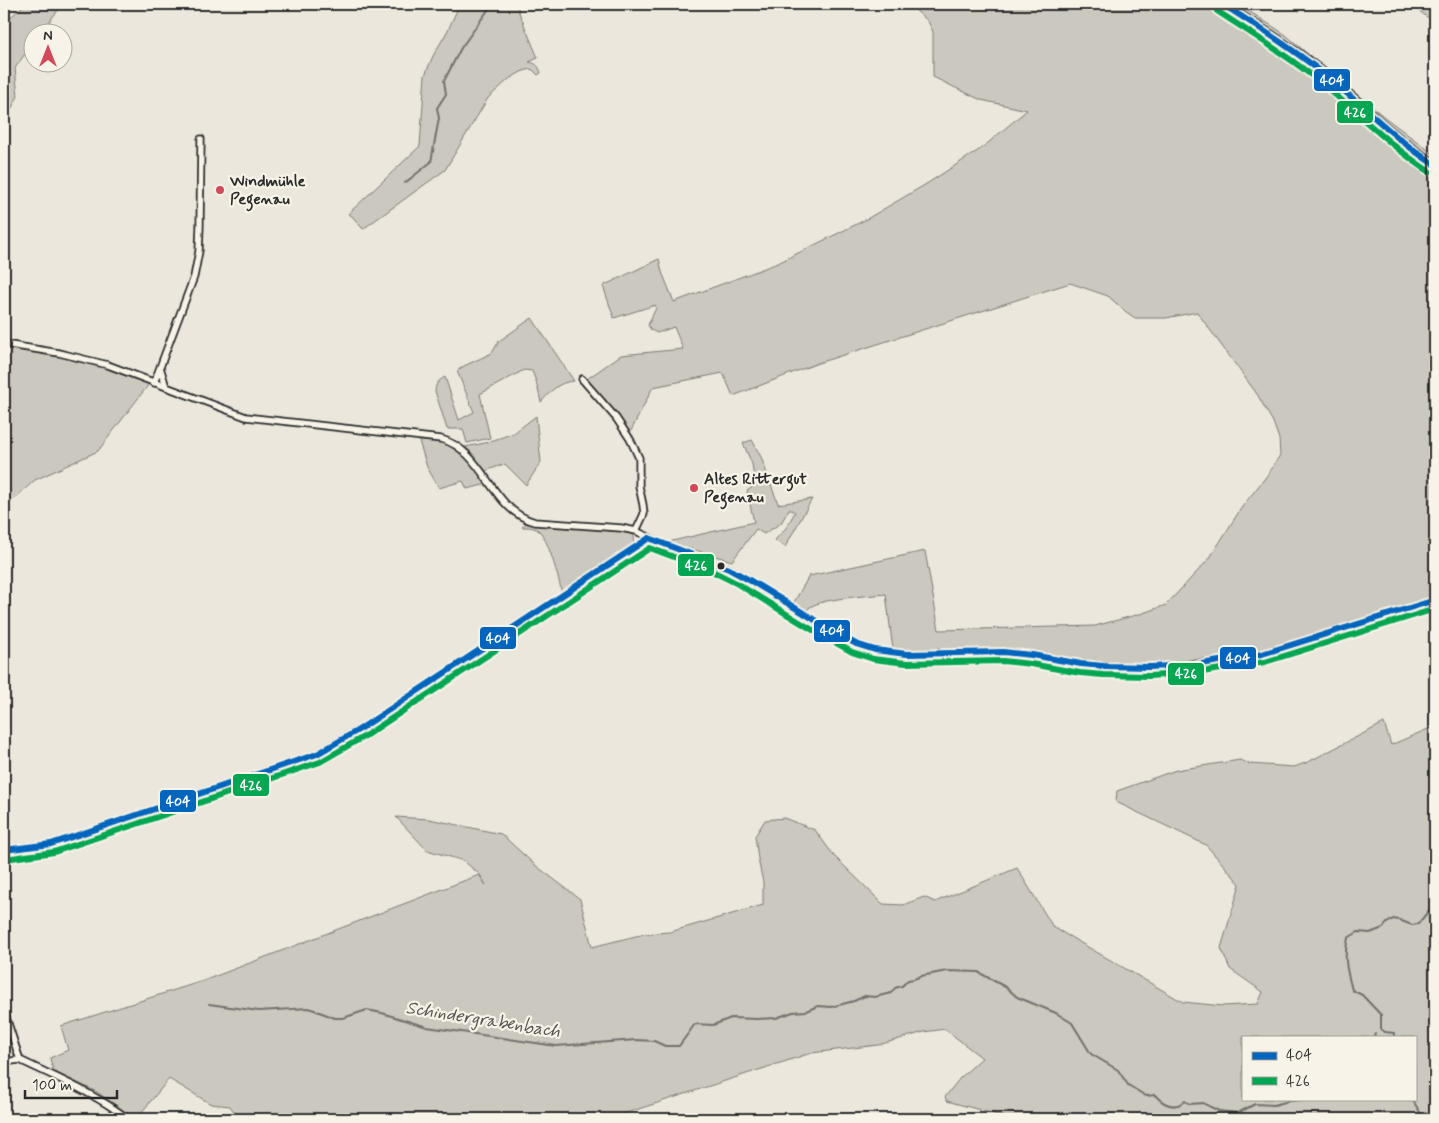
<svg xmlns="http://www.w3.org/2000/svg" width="1439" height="1123" font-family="Mynerve,sans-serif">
<rect width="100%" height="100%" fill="#ebe7dd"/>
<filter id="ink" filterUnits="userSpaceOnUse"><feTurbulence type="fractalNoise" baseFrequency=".02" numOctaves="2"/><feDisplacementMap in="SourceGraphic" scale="10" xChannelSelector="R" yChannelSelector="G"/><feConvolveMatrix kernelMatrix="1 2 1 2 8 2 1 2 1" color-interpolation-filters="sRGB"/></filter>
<g filter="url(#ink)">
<path fill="#cbc8bf" stroke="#7b7a75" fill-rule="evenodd" d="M 25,4 L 66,4 L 59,9 L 41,32 L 32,32 L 32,44 L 15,68 L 18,96 L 4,123 L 4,23 Z
M 457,4 L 518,4 L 518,10 L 538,58 L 529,62 C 536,63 539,66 541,73 L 538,75 L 533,70 L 530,69 L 521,72 L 509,79 L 488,98 L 445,170 L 363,229 L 352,216 L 348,214 L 420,146 L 425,75 L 433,56 L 448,30 L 457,10 Z
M 908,4 L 1215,4 L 1279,45 L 1318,74 L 1411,153 L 1435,169 L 1435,596 L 1334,628 L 1269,650 L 1237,656 L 1157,666 L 1110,664 L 1082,661 L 998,649 L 940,651 L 939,647 L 939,651 L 904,651 L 893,650 L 886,594 C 869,596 815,598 807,610 L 793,604 L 809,576 L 925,551 L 939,630 L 1095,626 L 1140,614 L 1166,605 L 1209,559 L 1242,507 L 1269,473 L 1280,455 L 1279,439 L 1273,422 L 1257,394 L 1197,312 L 1166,318 L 1135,318 L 1125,311 L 1108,296 L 1070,283 L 818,363 L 733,396 L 723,373 L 653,387 L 630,433 L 587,379 L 621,355 L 683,349 L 674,327 L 657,333 L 651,330 L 648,325 L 656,308 L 655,305 L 614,318 L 603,286 L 659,259 L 662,272 L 674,302 L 778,263 L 865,220 L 928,183 L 982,148 L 1027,110 L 981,100 L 933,77 L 933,32 L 928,21 Z
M 1228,4 L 1238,4 L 1286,35 L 1310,56 L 1387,119 L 1435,155 L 1435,161 L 1408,142 Z
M 1410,4 L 1435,4 L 1435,21 L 1427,17 Z
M 532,318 L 574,381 C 558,382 551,391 541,402 L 536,381 L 532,371 L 524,370 L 480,394 L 490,438 L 467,443 L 463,429 L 447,429 L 435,391 C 436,383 438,381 445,377 L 459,420 L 474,412 L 457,371 L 464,366 L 492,353 L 499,341 Z
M 4,348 L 61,356 L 99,366 L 149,384 L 98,451 L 35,480 L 4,508 Z
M 536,416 L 541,462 L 526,485 L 505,464 L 485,471 L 471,452 L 465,447 L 485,443 L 514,433 Z
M 752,440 L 761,457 L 778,504 L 812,499 L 785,547 L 775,540 L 786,528 L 795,512 L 789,509 L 781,523 L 764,534 L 756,529 L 732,561 L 668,542 L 754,522 L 747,491 L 755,485 L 752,464 L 743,443 Z
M 419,441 C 425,441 430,440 436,441 C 460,445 475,464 487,484 L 467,489 L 463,481 L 439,488 L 427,467 Z
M 528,522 L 630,531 C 635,536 635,538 633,544 L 561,592 L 561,589 C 558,577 548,537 538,530 C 533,527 528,527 522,527 Z
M 1384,723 L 1391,745 L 1435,726 L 1435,1119 L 1013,1119 L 947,1101 L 945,1097 L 960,1078 L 982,1058 L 945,1029 L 924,1032 L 878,1045 L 811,1053 L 608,1119 L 239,1119 L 230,1106 L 211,1104 L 169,1079 L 136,1119 L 97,1092 L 53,1071 L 50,1058 L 68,1050 L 61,1026 L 203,981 L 479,875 L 486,885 L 480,875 L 464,861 L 427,850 L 396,817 L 429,819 L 501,834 L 535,865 L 580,899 L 592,947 L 644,934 L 670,932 L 763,905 L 763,882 L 758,859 L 755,836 L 765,820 L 784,818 L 815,830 L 834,856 L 883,904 L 903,905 L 924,897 L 935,902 L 1017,868 L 1053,927 L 1183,1002 L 1223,1006 L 1258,1004 L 1263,992 L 1230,969 L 1221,948 L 1240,884 L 1206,845 L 1116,802 L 1117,791 L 1176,770 L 1240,760 L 1250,764 L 1294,767 L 1308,762 ZM 1243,1037 L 1415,1037 L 1415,1099 L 1243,1099 Z"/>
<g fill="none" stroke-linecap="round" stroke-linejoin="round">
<path stroke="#72716c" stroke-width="2" d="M 405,183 L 431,162 L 439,118 L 437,108 L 446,94 L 444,81 L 461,48 L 488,10 L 489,4
M 209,1004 L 259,1011 L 309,1008 L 335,1018 L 343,1018 L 367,1010 L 382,1013 L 427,1027 L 556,1046 L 636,1040 L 654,1041 L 665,1046 L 679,1046 L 695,1024 L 713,1025 L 731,1018 L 757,1019 L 776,1018 L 793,1012 L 806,1011 L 818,1006 L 831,1007 L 854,1001 L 865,996 L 875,997 L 891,993 L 895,988 L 902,986 L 908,980 L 914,979 L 921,976 L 947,971 L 978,972 L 1007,988 L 1017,997 L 1056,1013 L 1072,1023 L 1091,1054 L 1118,1070 L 1128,1085 L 1146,1096 L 1155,1095 C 1164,1105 1174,1110 1185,1101 L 1190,1104 L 1203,1103 L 1219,1111 L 1238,1113 L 1255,1104 L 1274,1105 L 1289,1101 L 1311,1099
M 1373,1037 L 1375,1034
M 1394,1037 L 1394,1033 L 1385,1032 L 1381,1029 L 1381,1015 L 1362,995 L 1352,990 C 1347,971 1343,957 1348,938 L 1358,932 L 1370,933 L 1383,928 L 1387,923 L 1393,919 L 1399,920 L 1412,925 L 1418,924 L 1431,908 L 1435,906
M 1412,1099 L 1424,1119"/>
<defs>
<path id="minor" d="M 4,344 L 59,353 L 108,365 L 246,417 L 441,439 C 485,451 490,510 535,522 L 621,528 L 636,531 L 672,548 L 730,569 L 851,642 L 874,650 L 900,654 L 943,655 L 1004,652 L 1044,657 L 1080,664 L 1123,667 L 1151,668 L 1223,661 L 1262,654 L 1435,600
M 160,367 L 166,387
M 582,379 L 616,418 L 630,439 L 639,458 L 639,486 L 643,505 L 644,514 L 636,531
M 154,383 L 194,277 L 199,251 L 200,226 L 201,139
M 4,850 L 51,844 L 317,754 L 360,729 L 516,627 L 649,538
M 4,1011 L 20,1060 C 57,1078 96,1094 128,1119
M 4,1060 L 11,1061 L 20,1060"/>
<path id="primary" d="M 1222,4 C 1258,27 1295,50 1329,78 C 1364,107 1396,141 1435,165"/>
</defs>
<use href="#minor" stroke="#2b2b2b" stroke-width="9"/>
<use href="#primary" stroke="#2b2b2b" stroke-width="12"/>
<use href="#minor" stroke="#f7f3e8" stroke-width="5.5"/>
<use href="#primary" stroke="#f7f3e8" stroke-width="9"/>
<defs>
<path id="bus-1" d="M 1222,4 C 1258,27 1295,50 1329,78 C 1364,107 1396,140 1435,165
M 649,538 L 729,569 L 751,581 L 833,631 L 856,644 L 875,650 L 907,654 L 1003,652 L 1032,655 L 1081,664 L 1104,666 L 1149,667 L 1195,665 L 1262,654 L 1435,600
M 4,850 L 51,844 L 317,754 L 360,729 L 649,538"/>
<path id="bus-2" d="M 1217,11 C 1254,35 1291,58 1324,85 C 1359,115 1392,147 1430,172
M 5,859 L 54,852 L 320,762 L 365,736 L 650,548 L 714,572 L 736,583 L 811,629 L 852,652 L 873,659 L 906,663 L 1003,661 L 1031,664 L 1080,673 L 1103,675 L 1149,676 L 1196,673 L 1265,662 L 1435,609"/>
</defs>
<use href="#bus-1" stroke="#f7f3e8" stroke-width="10"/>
<use href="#bus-2" stroke="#f7f3e8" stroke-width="10"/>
<use href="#bus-1" stroke="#0065bd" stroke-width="6"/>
<use href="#bus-2" stroke="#00a651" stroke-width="6"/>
</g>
</g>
<g fill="#d1495b" stroke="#f7f3e8" stroke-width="2">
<circle cx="220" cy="190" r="5"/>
<circle cx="694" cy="488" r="5"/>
</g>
<circle fill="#2b2b2b" stroke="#f7f3e8" stroke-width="2" cx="721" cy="566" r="4.5"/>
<g text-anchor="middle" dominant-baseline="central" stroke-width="4.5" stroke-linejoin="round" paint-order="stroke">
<g font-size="16" font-weight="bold" fill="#2b2b2b" stroke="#f7f3e8" text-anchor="start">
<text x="230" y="181">Windmühle<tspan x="230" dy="18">Pegenau</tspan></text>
<text x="704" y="479">Altes Rittergut<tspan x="704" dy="18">Pegenau</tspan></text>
</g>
<g font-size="18" font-style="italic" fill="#555451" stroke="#f7f3e8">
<text transform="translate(483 1020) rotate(9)">Schindergrabenbach</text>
</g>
</g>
<g stroke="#f7f3e8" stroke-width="2">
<rect x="1313" y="68" width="38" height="24" rx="5" fill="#0065bd"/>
<rect x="1336" y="100" width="38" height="24" rx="5" fill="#00a651"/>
<rect x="677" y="553" width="38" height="24" rx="5" fill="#00a651"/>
<rect x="813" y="619" width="38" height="24" rx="5" fill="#0065bd"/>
<rect x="479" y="626" width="38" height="24" rx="5" fill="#0065bd"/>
<rect x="1219" y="646" width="38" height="24" rx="5" fill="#0065bd"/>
<rect x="1167" y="662" width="38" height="24" rx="5" fill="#00a651"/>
<rect x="232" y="773" width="38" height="24" rx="5" fill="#00a651"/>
<rect x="159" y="789" width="38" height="24" rx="5" fill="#0065bd"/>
</g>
<g font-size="14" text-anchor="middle" font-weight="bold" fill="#fff">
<text x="1332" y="85">404</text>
<text x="1355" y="117">426</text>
<text x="696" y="570">426</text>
<text x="832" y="635">404</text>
<text x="498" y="643">404</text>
<text x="1238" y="663">404</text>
<text x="1186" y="678">426</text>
<text x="251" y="790">426</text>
<text x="178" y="806">404</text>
</g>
<rect width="1439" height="1123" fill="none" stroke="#f7f3e8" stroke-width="20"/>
<rect x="10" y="10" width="1419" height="1103" fill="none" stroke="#2b2b2b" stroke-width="2" filter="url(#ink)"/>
<rect x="1242" y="1036" width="175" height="65" fill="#f7f3e8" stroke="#a5a39c"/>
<rect x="1252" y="1052" width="25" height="8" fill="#0065bd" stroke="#a5a39c"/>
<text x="1286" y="1060" font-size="15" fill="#2b2b2b">404</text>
<rect x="1252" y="1077" width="25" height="8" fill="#00a651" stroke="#a5a39c"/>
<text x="1286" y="1086" font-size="15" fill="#2b2b2b">426</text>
<g transform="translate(48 48)"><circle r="24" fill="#f7f3e8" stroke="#a5a39c"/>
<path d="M0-4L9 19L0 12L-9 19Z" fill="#d1495b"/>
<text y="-8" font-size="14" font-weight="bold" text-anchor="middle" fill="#2b2b2b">N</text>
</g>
<path d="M25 1090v8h92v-8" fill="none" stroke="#2b2b2b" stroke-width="2.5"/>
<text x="32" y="1090" font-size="15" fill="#2b2b2b" stroke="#f7f3e8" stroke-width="4" paint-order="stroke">100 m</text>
</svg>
